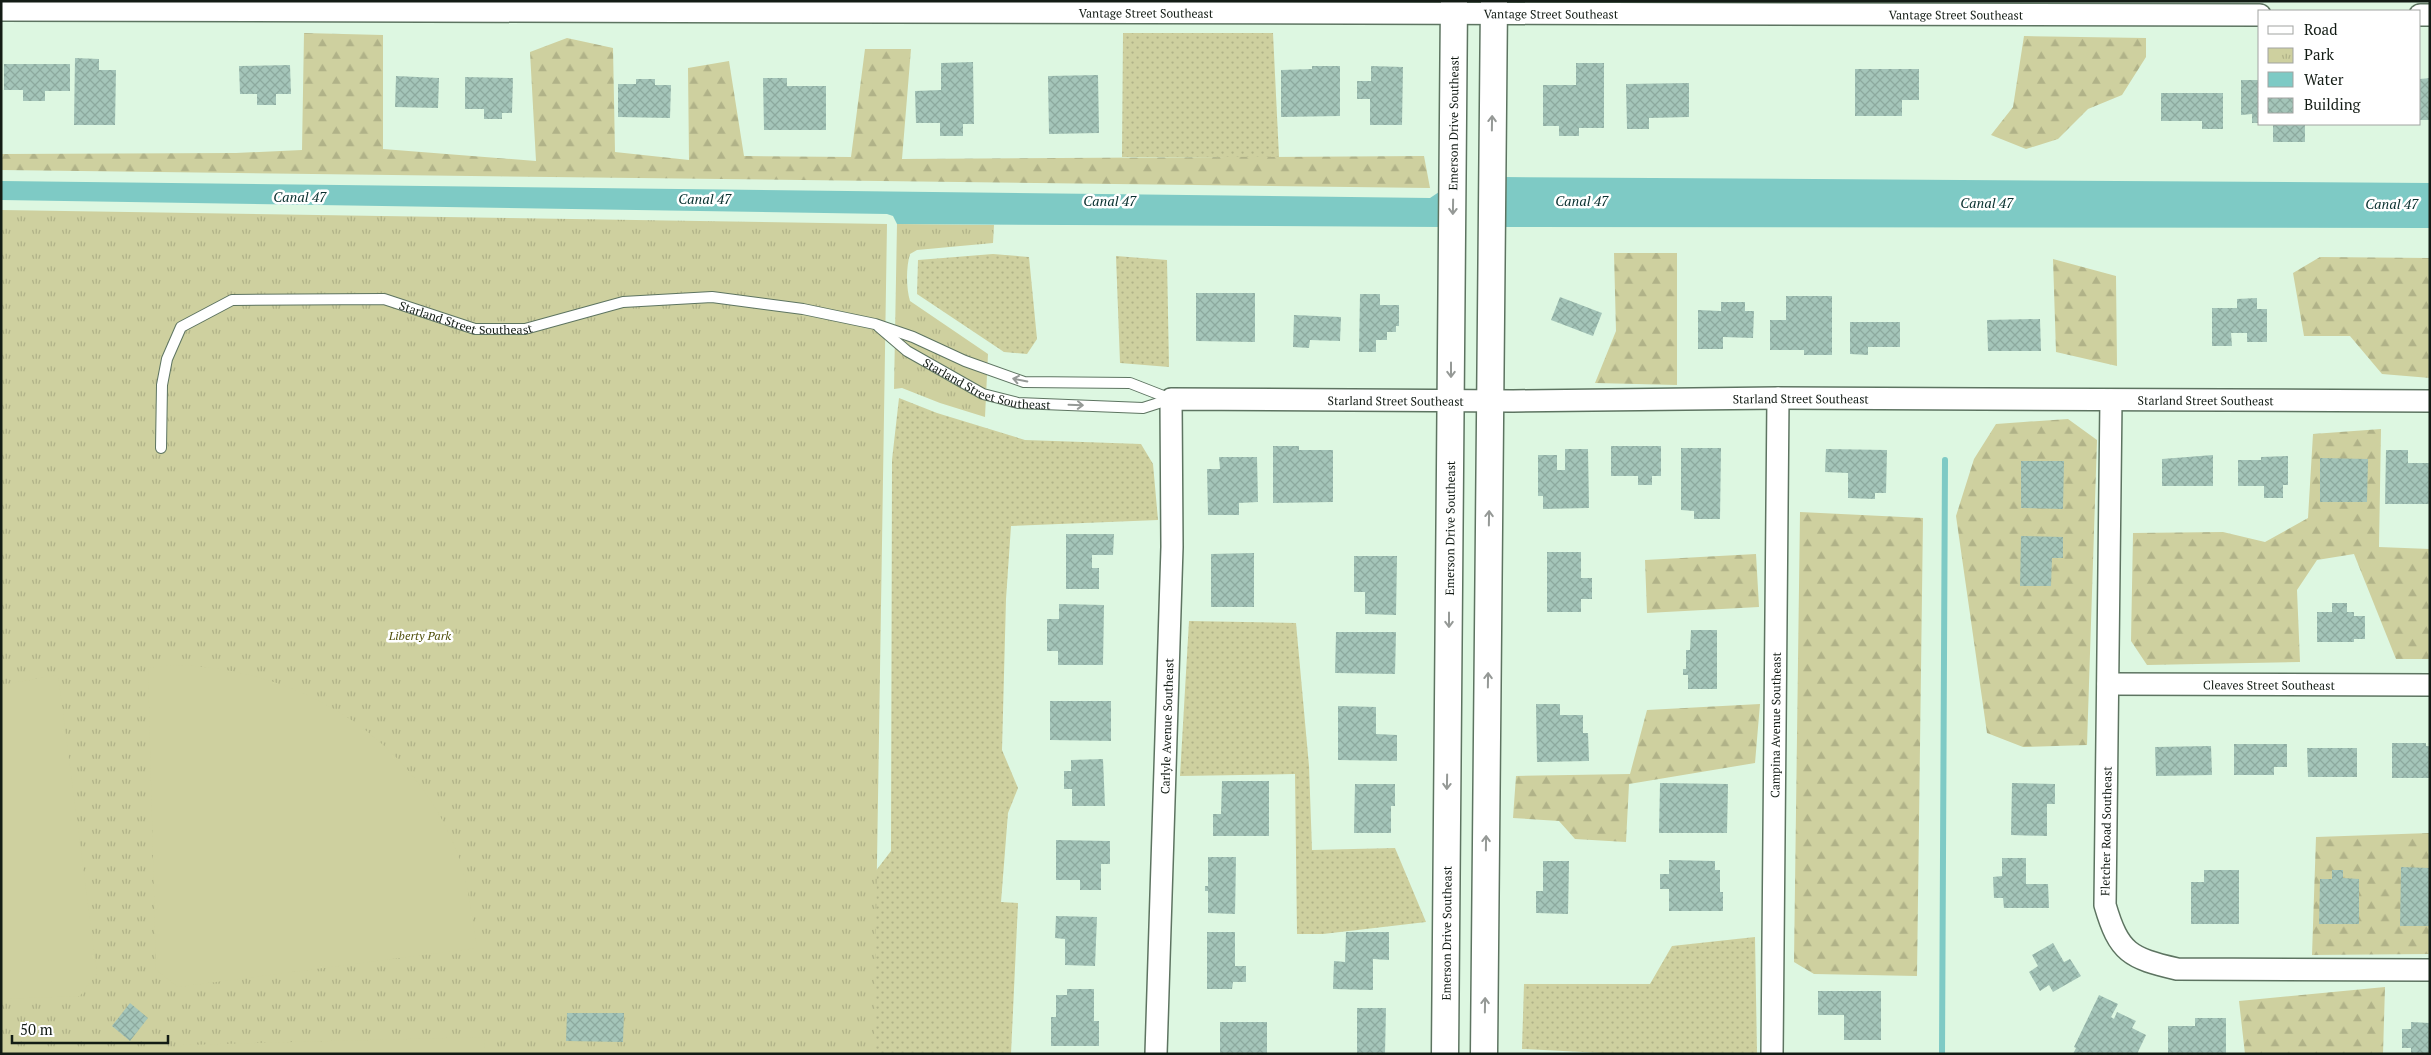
<svg xmlns="http://www.w3.org/2000/svg" width="2431" height="1055" font-family="'PT Serif',serif">
<defs>
<pattern id="grass-dots" width="8" height="8" patternUnits="userSpaceOnUse" patternTransform="scale(1.25)"><rect width="8" height="8" fill="#ced09f"/><path d="M2 2h.1M6 6h.1" fill="none" stroke="#b0b288" stroke-width="1.8" stroke-linecap="round"/></pattern>
<pattern id="forest-firs" width="22" height="20" patternUnits="userSpaceOnUse" patternTransform="scale(1.25)"><rect width="22" height="20" fill="#ced09f"/><path d="M5 1l3.5 6h-7zM16 11l3.5 6h-7z" fill="#b0b288"/></pattern>
<pattern id="park-tufts" width="24" height="20" patternUnits="userSpaceOnUse" patternTransform="scale(1.25)"><rect width="24" height="20" fill="#ced09f"/><path d="M3 7l-1-3M5 7V3M7 7l1-3M15 17l-1-3M17 17v-4M19 17l1-3" fill="none" stroke="#b0b288"/></pattern>
<pattern id="building-cross-hatch" width="8" height="8" patternUnits="userSpaceOnUse" patternTransform="scale(1.25)"><rect width="8" height="8" fill="#a4c5b9"/><path d="M0 0l8 8M0 8l8-8" fill="none" stroke="#8ca99e"/></pattern>
</defs>
<rect width="100%" height="100%" fill="#ddf7e1"/>
<path fill="url(#grass-dots)" d="M 1123,33 L 1273,33 L 1279,157 L 1122,157 Z
M 993,254 L 1029,257 L 1037,339 L 1027,354 L 1004,352 L 917,294 L 918,260 Z
M 1116,256 L 1167,260 L 1169,367 L 1120,363 Z
M 899,398 L 937,413 L 1025,440 L 1141,444 L 1153,464 L 1158,520 L 1011,526 L 1006,599 L 1002,750 L 1018,788 L 1008,813 L 1001,902 L 1018,903 L 1011,1054 L 805,1054 L 839,919 L 891,851 L 892,460 Z
M 1189,621 L 1296,623 L 1309,766 L 1312,850 L 1395,848 L 1426,922 L 1323,934 L 1297,934 L 1295,774 L 1180,776 Z
M 1755,937 L 1757,1054 L 1622,1054 L 1522,1049 L 1524,984 L 1650,984 L 1672,946 Z"/>
<path fill="url(#forest-firs)" d="M 304,33 L 383,35 L 383,149 L 536,161 L 530,52 L 567,38 L 613,48 L 615,152 L 689,160 L 688,68 L 729,61 L 744,156 L 851,157 L 865,49 L 911,49 L 902,159 L 1424,156 L 1430,188 L 1,170 L 1,154 L 236,153 L 302,150 Z
M 2024,36 L 2146,38 L 2146,57 L 2122,95 L 2088,109 L 2058,139 L 2026,149 L 1991,135 L 2013,107 Z
M 1614,253 L 1677,253 L 1677,385 L 1595,383 L 1616,331 Z
M 2320,257 L 2430,258 L 2430,378 L 2382,374 L 2350,336 L 2304,336 L 2293,273 Z
M 2053,259 L 2116,276 L 2117,366 L 2056,352 Z
M 2068,419 L 2097,440 L 2087,745 L 2023,747 L 1987,733 L 1956,516 L 1974,459 L 1996,424 Z
M 2381,429 L 2379,547 L 2430,549 L 2430,659 L 2396,659 L 2354,554 L 2317,560 L 2297,590 L 2300,662 L 2147,665 L 2131,641 L 2133,533 L 2223,532 L 2265,542 L 2308,518 L 2313,434 Z
M 1800,512 L 1923,518 L 1917,976 L 1814,974 L 1794,962 Z
M 1756,554 L 1759,607 L 1647,613 L 1645,560 Z
M 1760,704 L 1755,763 L 1629,784 L 1626,842 L 1575,839 L 1559,821 L 1513,818 L 1516,776 L 1630,774 L 1647,710 Z
M 2430,833 L 2430,954 L 2312,955 L 2316,837 Z
M 2385,987 L 2383,1054 L 2245,1054 L 2239,1001 Z"/>
<path fill="url(#park-tufts)" d="M 1,210 L 887,224 L 874,1054 L 1,1054 Z
M 897,224 L 994,225 L 993,243 L 917,250 L 910,254 C 906,267 906,288 910,301 L 988,354 L 985,417 L 940,403 L 902,388 L 894,389 Z"/>
<path fill="#ced09f" d="M 174,665 C 297,668 411,734 457,852 C 468,882 472,916 477,948 L 178,987 L 156,970 L 148,668 Z
M 58,675 L 97,973 L 80,996 L 1,999 L 1,685 Z
M 484,1037 L 485,1054 L 175,1054 L 182,1045 Z"/>
<path fill="#7ecac5" d="M 1438,177 L 1442,177 L 1442,227 L 897,224 L 893,216 L 887,214 L 1,200 L 1,181 L 1430,198 L 1439,192 Z
M 1503,177 L 2430,183 L 2430,228 L 1502,227 Z"/>
<g fill="none" stroke-linecap="round" stroke-linejoin="round">
<path stroke="#7ecac5" stroke-width="6" d="M 1942,1054 L 1945,460"/>
</g>
<path fill="url(#building-cross-hatch)" d="M 75,58 L 99,59 L 99,70 L 116,70 L 115,125 L 74,125 Z
M 973,62 L 974,124 L 963,124 L 963,136 L 940,136 L 940,123 L 916,123 L 915,91 L 941,90 L 941,63 Z
M 1576,63 L 1604,63 L 1604,128 L 1579,128 L 1579,136 L 1559,136 L 1559,126 L 1543,126 L 1543,85 L 1576,85 Z
M 4,64 L 70,64 L 70,91 L 45,91 L 45,101 L 23,101 L 23,90 L 4,90 Z
M 290,65 L 291,94 L 276,94 L 276,105 L 257,105 L 257,94 L 240,94 L 239,66 Z
M 1312,66 L 1340,66 L 1340,116 L 1281,117 L 1281,70 L 1312,69 Z
M 1371,66 L 1403,67 L 1402,125 L 1370,125 L 1370,99 L 1357,99 L 1357,81 L 1371,81 Z
M 1855,69 L 1919,69 L 1919,100 L 1902,100 L 1902,116 L 1855,116 Z
M 1098,75 L 1099,133 L 1049,134 L 1048,76 Z
M 396,76 L 439,78 L 438,108 L 395,107 Z
M 465,77 L 513,78 L 512,113 L 502,113 L 502,119 L 484,119 L 484,109 L 465,109 Z
M 763,78 L 787,78 L 787,86 L 826,86 L 826,130 L 764,130 Z
M 2430,78 L 2430,120 L 2420,120 L 2420,79 Z
M 636,79 L 655,79 L 655,85 L 671,85 L 670,118 L 618,117 L 618,84 L 636,84 Z
M 2241,80 L 2260,80 L 2260,123 L 2252,123 L 2252,114 L 2241,115 Z
M 1689,83 L 1689,117 L 1649,118 L 1649,129 L 1627,129 L 1626,84 Z
M 2161,93 L 2223,93 L 2223,129 L 2202,129 L 2202,121 L 2161,121 Z
M 2273,124 L 2305,124 L 2305,142 L 2273,142 Z
M 1196,293 L 1255,293 L 1255,342 L 1196,341 Z
M 1360,294 L 1380,294 L 1380,305 L 1399,305 L 1399,326 L 1396,326 L 1396,332 L 1387,332 L 1387,340 L 1376,340 L 1376,352 L 1359,352 Z
M 1786,296 L 1832,296 L 1832,355 L 1804,355 L 1804,350 L 1770,350 L 1770,320 L 1786,320 Z
M 1560,297 L 1602,313 L 1593,336 L 1551,320 Z
M 2257,298 L 2257,309 L 2267,309 L 2267,342 L 2247,342 L 2247,333 L 2231,333 L 2232,346 L 2212,346 L 2212,308 L 2237,308 L 2237,299 Z
M 1721,302 L 1745,302 L 1745,311 L 1754,311 L 1753,338 L 1723,337 L 1723,349 L 1698,349 L 1698,310 L 1721,311 Z
M 1294,315 L 1341,317 L 1340,341 L 1310,340 L 1309,348 L 1293,347 Z
M 2040,319 L 2041,351 L 1988,351 L 1987,320 Z
M 1850,322 L 1900,322 L 1900,347 L 1868,347 L 1868,355 L 1850,354 Z
M 1273,446 L 1299,446 L 1299,450 L 1333,450 L 1333,502 L 1273,503 Z
M 1611,446 L 1661,446 L 1661,476 L 1652,476 L 1652,485 L 1638,485 L 1638,476 L 1611,476 Z
M 1681,448 L 1721,448 L 1720,519 L 1694,519 L 1694,511 L 1681,510 Z
M 1565,449 L 1588,449 L 1589,508 L 1543,509 L 1543,496 L 1538,496 L 1538,455 L 1557,455 L 1557,470 L 1565,470 Z
M 1826,449 L 1887,450 L 1886,493 L 1875,493 L 1875,499 L 1848,498 L 1848,473 L 1825,472 Z
M 2386,450 L 2408,450 L 2408,463 L 2430,463 L 2430,504 L 2385,504 Z
M 2213,455 L 2213,486 L 2162,486 L 2162,459 Z
M 2288,456 L 2288,485 L 2283,485 L 2283,498 L 2264,498 L 2264,486 L 2238,486 L 2238,460 L 2261,460 L 2261,457 Z
M 1219,457 L 1257,457 L 1258,502 L 1239,503 L 1239,515 L 1208,515 L 1207,469 L 1220,469 Z
M 2320,458 L 2368,459 L 2367,502 L 2320,502 Z
M 2021,461 L 2064,461 L 2063,509 L 2021,508 Z
M 1066,534 L 1114,534 L 1113,555 L 1092,555 L 1092,568 L 1099,568 L 1099,589 L 1066,589 Z
M 2021,536 L 2063,537 L 2063,558 L 2052,558 L 2051,586 L 2020,586 Z
M 1547,552 L 1581,552 L 1581,578 L 1592,578 L 1592,599 L 1581,599 L 1581,612 L 1547,612 Z
M 1254,553 L 1254,607 L 1211,607 L 1211,554 Z
M 1354,556 L 1397,556 L 1396,615 L 1365,614 L 1365,592 L 1354,592 Z
M 2332,603 L 2347,603 L 2347,612 L 2354,612 L 2354,616 L 2365,616 L 2365,639 L 2354,639 L 2354,642 L 2317,642 L 2317,612 L 2332,612 Z
M 1059,604 L 1104,605 L 1103,665 L 1058,665 L 1058,651 L 1047,651 L 1047,619 L 1059,619 Z
M 1691,630 L 1717,630 L 1717,689 L 1688,689 L 1688,675 L 1683,675 L 1683,669 L 1686,669 L 1686,650 L 1690,650 Z
M 1336,632 L 1396,632 L 1395,674 L 1335,673 Z
M 1050,701 L 1111,701 L 1111,741 L 1050,740 Z
M 1536,704 L 1560,704 L 1560,715 L 1583,715 L 1583,733 L 1588,733 L 1589,761 L 1537,762 Z
M 1338,706 L 1376,707 L 1376,734 L 1397,735 L 1397,761 L 1338,760 Z
M 2392,743 L 2426,743 L 2426,746 L 2430,746 L 2430,778 L 2392,778 Z
M 2234,744 L 2287,744 L 2287,767 L 2274,767 L 2274,775 L 2234,775 Z
M 2211,746 L 2212,775 L 2156,776 L 2155,747 Z
M 2307,748 L 2357,748 L 2357,777 L 2308,777 Z
M 1103,759 L 1105,806 L 1072,806 L 1072,789 L 1064,789 L 1064,771 L 1071,771 L 1071,760 Z
M 1222,781 L 1269,781 L 1269,836 L 1213,836 L 1213,814 L 1221,814 Z
M 1660,783 L 1728,784 L 1727,833 L 1659,833 Z
M 2012,783 L 2055,784 L 2055,804 L 2047,804 L 2047,836 L 2011,835 Z
M 1355,784 L 1395,784 L 1395,806 L 1391,806 L 1391,833 L 1354,833 Z
M 1056,840 L 1110,841 L 1110,864 L 1101,864 L 1101,890 L 1080,890 L 1080,880 L 1056,880 Z
M 1208,857 L 1236,857 L 1235,914 L 1208,913 L 1208,891 L 1205,891 L 1205,886 L 1208,886 Z
M 2002,858 L 2026,858 L 2026,884 L 2048,884 L 2049,908 L 2004,908 L 2003,898 L 1994,898 L 1993,877 L 2002,876 Z
M 1669,860 L 1715,861 L 1715,870 L 1720,870 L 1720,892 L 1723,892 L 1723,911 L 1669,911 L 1669,889 L 1660,889 L 1660,874 L 1669,874 Z
M 1543,861 L 1569,861 L 1568,914 L 1536,913 L 1536,891 L 1543,891 Z
M 2401,867 L 2430,868 L 2430,926 L 2400,926 Z
M 2204,870 L 2239,870 L 2239,924 L 2191,924 L 2191,882 L 2204,882 Z
M 2332,870 L 2343,870 L 2343,878 L 2359,879 L 2359,924 L 2319,924 L 2320,879 L 2332,879 Z
M 1056,916 L 1097,917 L 1095,966 L 1065,965 L 1065,939 L 1055,938 Z
M 1207,932 L 1235,932 L 1235,966 L 1246,966 L 1246,982 L 1233,982 L 1232,989 L 1207,989 Z
M 1346,932 L 1389,932 L 1389,960 L 1373,959 L 1373,990 L 1333,989 L 1334,961 L 1345,962 Z
M 2053,943 L 2064,962 L 2070,959 L 2081,976 L 2053,992 L 2049,985 L 2040,991 L 2029,972 L 2038,966 L 2032,955 Z
M 1067,989 L 1094,989 L 1094,1021 L 1099,1021 L 1099,1046 L 1051,1046 L 1051,1017 L 1056,1017 L 1056,995 L 1067,995 Z
M 1818,991 L 1881,991 L 1881,1040 L 1844,1040 L 1844,1015 L 1818,1015 Z
M 2099,995 L 2118,1004 L 2111,1017 L 2114,1019 L 2117,1012 L 2136,1021 L 2132,1028 L 2146,1035 L 2137,1054 L 2073,1054 L 2076,1048 L 2074,1047 Z
M 130,1003 L 148,1018 L 130,1041 L 112,1026 Z
M 1357,1008 L 1386,1008 L 1385,1054 L 1357,1054 Z
M 567,1013 L 624,1013 L 623,1042 L 566,1041 Z
M 2195,1018 L 2226,1018 L 2226,1054 L 2168,1054 L 2168,1026 L 2195,1026 Z
M 1220,1022 L 1267,1022 L 1267,1054 L 1220,1054 Z
M 2411,1022 L 2430,1023 L 2430,1054 L 2411,1054 L 2411,1048 L 2402,1048 L 2402,1029 L 2411,1029 Z"/>
<g fill="none" stroke-linecap="round" stroke-linejoin="round">
<defs>
<g id="service">
<path id="s1" d="M 879,327 L 907,351 L 983,394 L 1018,403 L 1143,408 L 1171,399"/>
<path id="s2" d="M 161,448 L 162,385 L 167,359 L 181,327 L 232,300 L 384,299 L 475,329 L 525,329 L 623,302 L 712,297 L 803,309 L 875,324 L 913,337 L 965,361 L 1024,382 L 1130,383 L 1171,399"/>
</g>
<g id="minor">
<path id="s3" d="M 1,10 L 2260,15"/>
<path d="M 2420,15 L 2430,15"/>
<path d="M 2111,400 L 2105,905 C 2119,953 2130,958 2177,969 L 2430,970"/>
<path id="s4" d="M 2108,684 L 2430,685"/>
<path id="s5" d="M 1156,1054 L 1172,547 L 1171,399 L 1513,401 L 1778,398 L 2430,401"/>
<path id="s6" d="M 1772,1054 L 1778,398"/>
</g>
<g id="tertiary">
<path id="s7" d="M 1445,1054 L 1454,1"/>
<path d="M 1484,1054 L 1494,1"/>
</g>
</defs>
<use href="#service" stroke="#5d7461" stroke-width="12"/>
<use href="#minor" stroke="#5d7461" stroke-width="24"/>
<use href="#tertiary" stroke="#5d7461" stroke-width="29"/>
<use href="#service" stroke="#fff" stroke-width="10"/>
<use href="#minor" stroke="#fff" stroke-width="21"/>
<use href="#tertiary" stroke="#fff" stroke-width="26"/>
</g>
<defs><path id="oneway-shaft" d="M-6 0H5M1.5-3L5.5 0L1.5 3" fill="none" stroke-width="1.6" stroke-linecap="round" stroke-linejoin="round" transform="scale(1.25)"/></defs>
<g stroke="#959996">
<use href="#oneway-shaft" transform="translate(1492 123) rotate(-89)"/>
<use href="#oneway-shaft" transform="translate(1453 207) rotate(91)"/>
<use href="#oneway-shaft" transform="translate(1451 370) rotate(90)"/>
<use href="#oneway-shaft" transform="translate(1020 380) rotate(-168)"/>
<use href="#oneway-shaft" transform="translate(1076 405) rotate(2)"/>
<use href="#oneway-shaft" transform="translate(1489 518) rotate(-89)"/>
<use href="#oneway-shaft" transform="translate(1449 620) rotate(90)"/>
<use href="#oneway-shaft" transform="translate(1488 680) rotate(-89)"/>
<use href="#oneway-shaft" transform="translate(1447 782) rotate(91)"/>
<use href="#oneway-shaft" transform="translate(1486 843) rotate(-89)"/>
<use href="#oneway-shaft" transform="translate(1485 1005) rotate(-89)"/>
</g>
<g text-anchor="middle" dominant-baseline="central" stroke-width="5" stroke-linejoin="round" paint-order="stroke">
<g font-size="12" fill="#131c15" stroke="#fff">
<text stroke="none"><textPath href="#s3" startOffset="1145">Vantage Street Southeast</textPath></text>
<text stroke="none"><textPath href="#s3" startOffset="1550">Vantage Street Southeast</textPath></text>
<text stroke="none"><textPath href="#s3" startOffset="1955">Vantage Street Southeast</textPath></text>
<text stroke="none"><textPath href="#s7" startOffset="931">Emerson Drive Southeast</textPath></text>
<text stroke="none"><textPath href="#s2" startOffset="419">Starland Street Southeast</textPath></text>
<text stroke="none"><textPath href="#s1" startOffset="125">Starland Street Southeast</textPath></text>
<text stroke="none"><textPath href="#s5" startOffset="1285">Starland Street Southeast</textPath></text>
<text stroke="none"><textPath href="#s5" startOffset="880">Starland Street Southeast</textPath></text>
<text stroke="none"><textPath href="#s5" startOffset="1690">Starland Street Southeast</textPath></text>
<text stroke="none"><textPath href="#s7" startOffset="526">Emerson Drive Southeast</textPath></text>
<text stroke="none"><textPath href="#s4" startOffset="161">Cleaves Street Southeast</textPath></text>
<text stroke="none"><textPath href="#s5" startOffset="328">Carlyle Avenue Southeast</textPath></text>
<text stroke="none"><textPath href="#s6" startOffset="329">Campina Avenue Southeast</textPath></text>
<text transform="translate(2106 831) rotate(-89)">Fletcher Road Southeast</text>
<text stroke="none"><textPath href="#s7" startOffset="121">Emerson Drive Southeast</textPath></text>
</g>
<g font-size="12" font-style="italic" fill="#50500c" stroke="#fff">
<text x="420" y="635">Liberty Park</text>
</g>
<g font-size="14" font-style="italic" fill="#082f2e" stroke="#fff">
<text x="300" y="196">Canal 47</text>
<text x="705" y="198">Canal 47</text>
<text x="1110" y="200">Canal 47</text>
<text x="1582" y="200">Canal 47</text>
<text x="1987" y="202">Canal 47</text>
<text x="2392" y="203">Canal 47</text>
</g>
</g>
<rect width="2431" height="1055" fill="none" stroke="#131c15" stroke-width="5"/>
<rect x="2258" y="10" width="162" height="115" fill="#ffffff" stroke="#a1a4a1"/>
<rect x="2268" y="26" width="25" height="8" fill="#ffffff" stroke="#a1a4a1"/>
<text x="2304" y="35" font-size="15" fill="#131c15">Road</text>
<rect x="2268" y="48" width="25" height="15" fill="url(#park-tufts)" stroke="#a1a4a1"/>
<text x="2304" y="60" font-size="15" fill="#131c15">Park</text>
<rect x="2268" y="72" width="25" height="15" fill="#7ecac5" stroke="#a1a4a1"/>
<text x="2304" y="85" font-size="15" fill="#131c15">Water</text>
<rect x="2268" y="98" width="25" height="15" fill="url(#building-cross-hatch)" stroke="#a1a4a1"/>
<text x="2304" y="110" font-size="15" fill="#131c15">Building</text>
<path d="M12 1035v8h156v-8" fill="none" stroke="#131c15" stroke-width="2.5"/>
<text x="20" y="1035" font-size="15" fill="#131c15" stroke="#ffffff" stroke-width="4" paint-order="stroke">50 m</text>
</svg>
